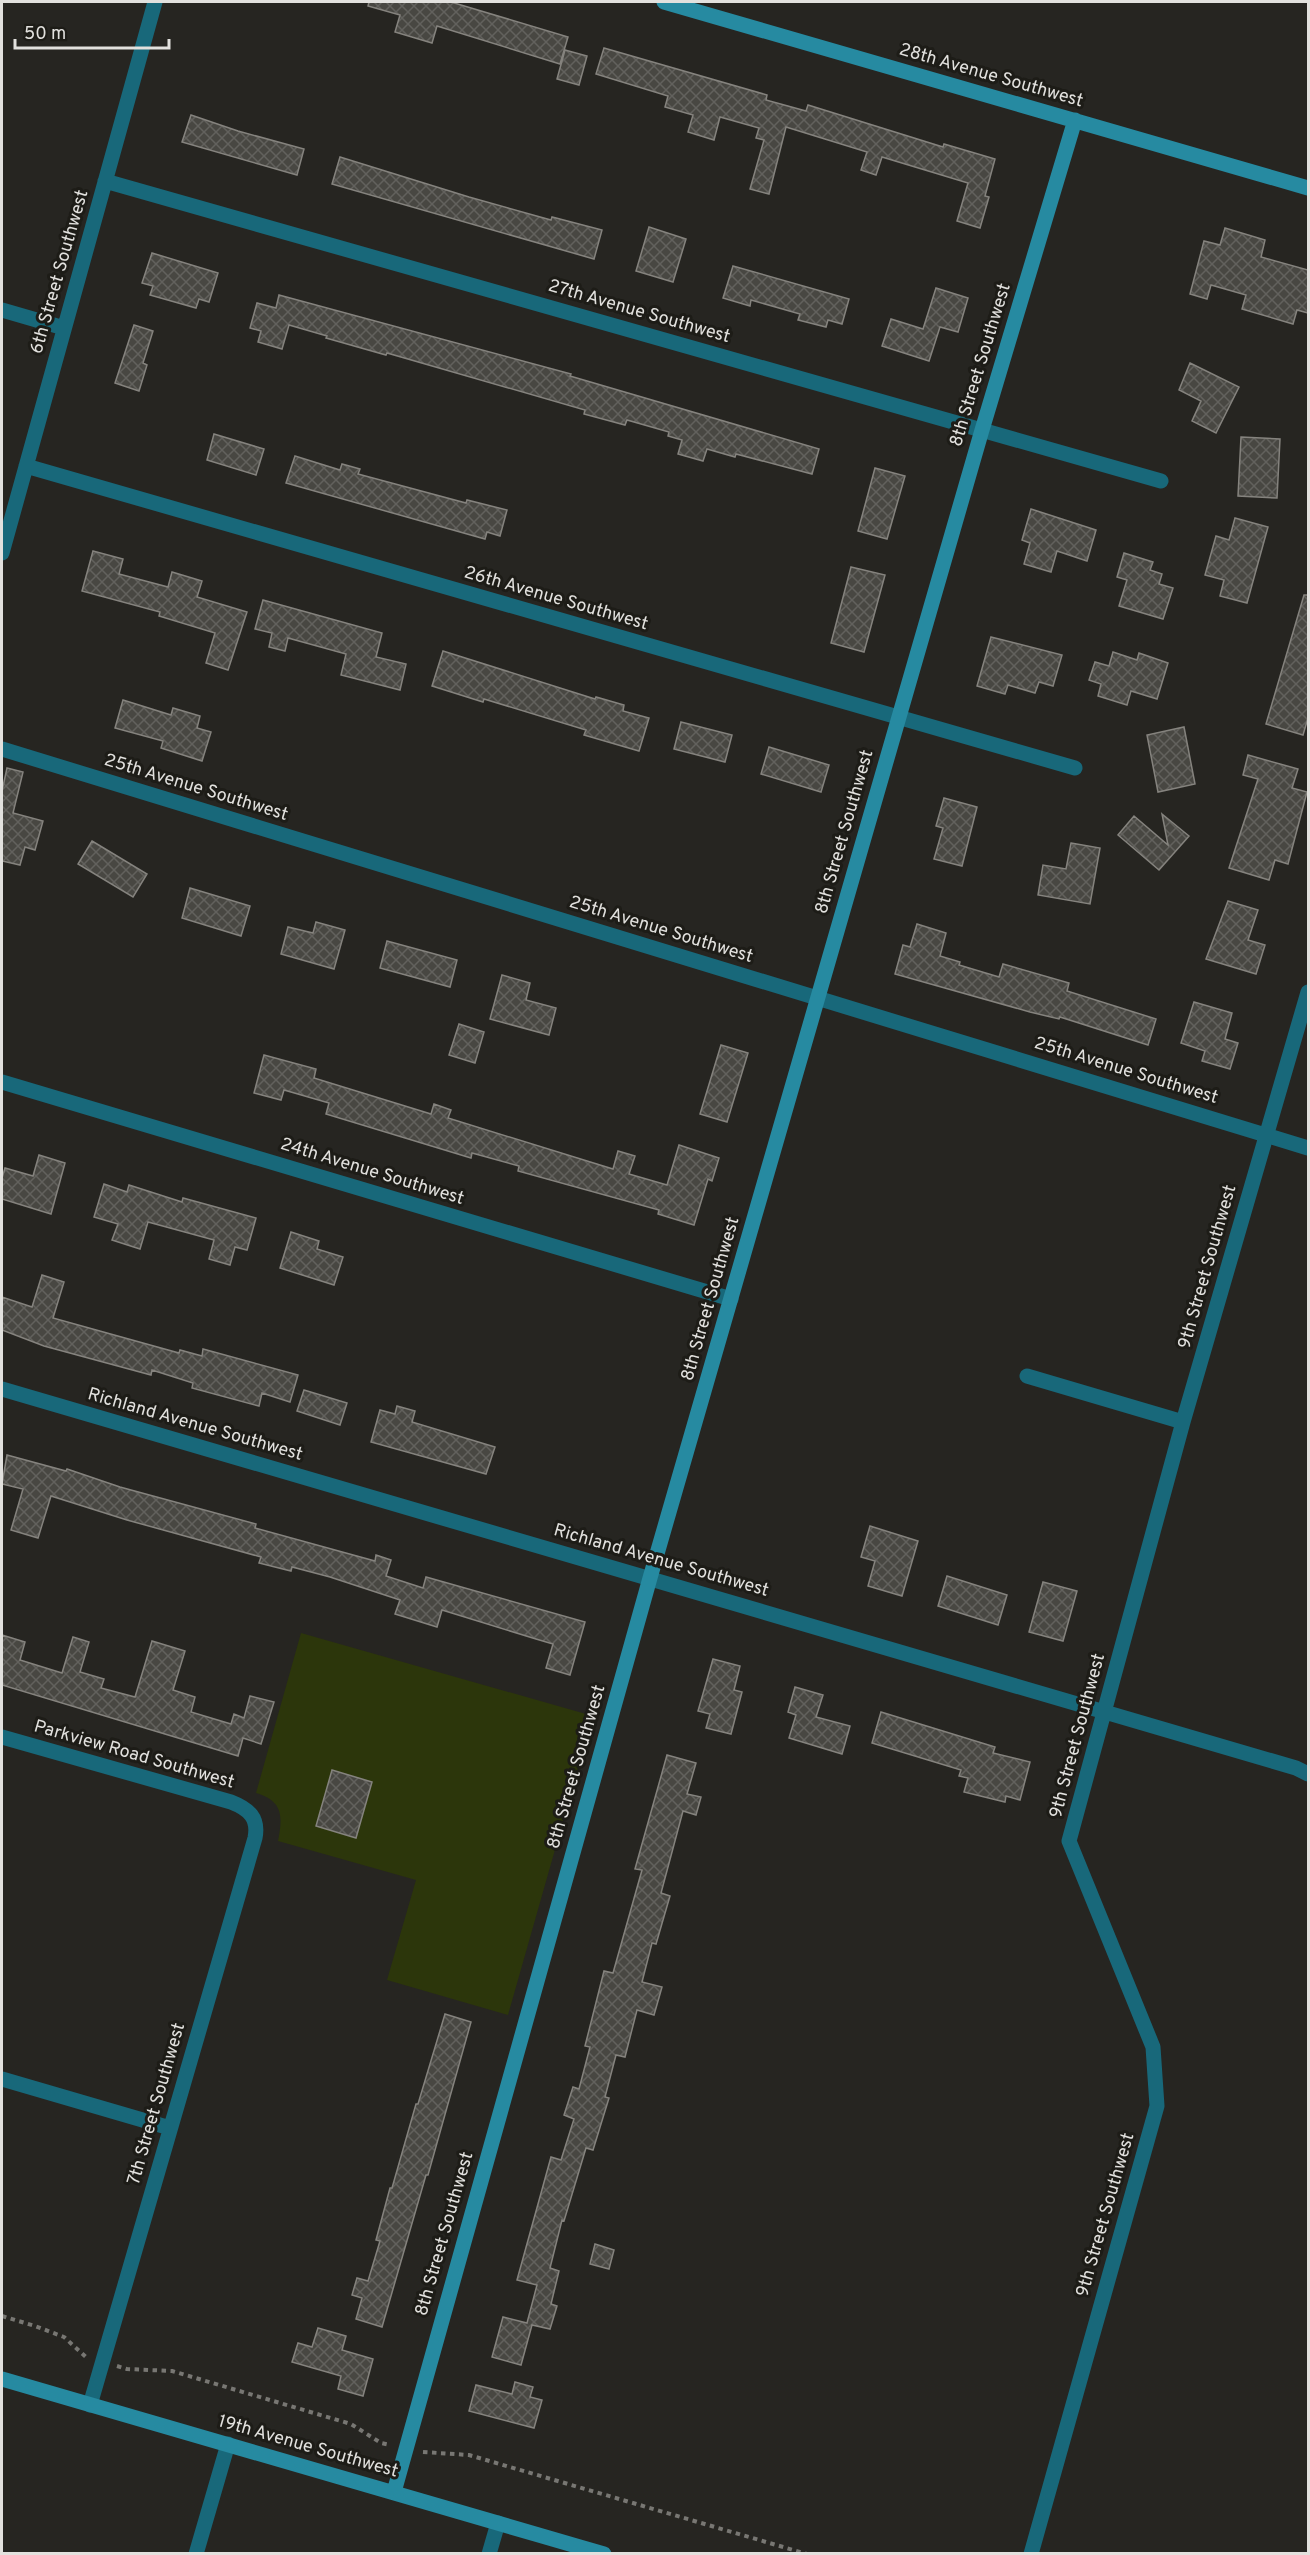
<svg xmlns="http://www.w3.org/2000/svg" width="1310" height="2555" font-family="Overpass,sans-serif">
<defs>
<pattern id="building-cross-hatch" width="8" height="8" patternUnits="userSpaceOnUse" patternTransform="scale(1.5)"><rect width="8" height="8" fill="#484742"/><path d="M0 0l8 8M0 8l8-8" fill="none" stroke="#62615d"/></pattern>
</defs>
<rect width="100%" height="100%" fill="#262521"/>
<path fill="#2c360b" d="M 301,1633 L 593,1716 L 508,2015 L 387,1980 L 416,1880 L 278,1841 C 283,1816 283,1801 256,1793 Z"/>
<path fill="url(#building-cross-hatch)" stroke="#85837e" stroke-width="1.5" d="M 369,2 L 451,2 L 568,37 L 560,64 L 437,26 L 432,43 L 395,32 L 400,15 L 368,6 Z
M 604,48 L 767,95 L 766,100 L 806,111 L 808,105 L 943,147 L 944,144 L 995,159 L 985,196 L 989,197 L 980,228 L 957,221 L 968,183 L 882,157 L 876,175 L 861,170 L 867,152 L 786,127 L 769,194 L 750,189 L 764,140 L 756,138 L 759,128 L 720,117 L 714,140 L 688,132 L 693,115 L 665,107 L 668,96 L 596,74 Z
M 565,50 L 587,56 L 579,85 L 557,79 Z
M 191,115 L 238,131 L 304,149 L 297,175 L 182,142 Z
M 340,157 L 469,197 L 551,220 L 552,217 L 602,230 L 594,259 L 332,184 Z
M 649,227 L 686,239 L 673,282 L 636,271 Z
M 1225,228 L 1265,240 L 1261,257 L 1308,270 L 1308,313 L 1297,310 L 1293,324 L 1242,309 L 1246,295 L 1211,285 L 1207,299 L 1190,294 L 1204,241 L 1220,245 Z
M 152,253 L 218,273 L 209,302 L 199,299 L 196,308 L 150,295 L 153,286 L 142,283 Z
M 733,266 L 849,299 L 842,324 L 828,320 L 826,327 L 798,320 L 800,314 L 751,300 L 750,306 L 723,298 Z
M 936,288 L 968,298 L 958,332 L 940,327 L 929,361 L 882,346 L 891,319 L 923,329 Z
M 279,295 L 571,374 L 570,376 L 819,449 L 812,474 L 736,454 L 735,457 L 707,449 L 703,461 L 678,454 L 682,440 L 668,436 L 669,432 L 627,420 L 625,425 L 584,414 L 585,410 L 387,353 L 386,355 L 326,338 L 327,336 L 289,325 L 282,349 L 258,342 L 261,331 L 250,328 L 257,303 L 276,308 Z
M 134,325 L 153,331 L 143,363 L 147,365 L 139,391 L 115,383 Z
M 1190,363 L 1239,387 L 1216,433 L 1192,421 L 1201,401 L 1179,390 Z
M 214,434 L 264,449 L 256,475 L 207,460 Z
M 1241,437 L 1280,439 L 1277,498 L 1238,496 Z
M 295,456 L 340,470 L 342,464 L 360,469 L 358,474 L 466,503 L 467,500 L 507,510 L 500,536 L 487,532 L 485,539 L 286,483 Z
M 875,468 L 905,476 L 887,539 L 858,531 Z
M 1031,509 L 1096,530 L 1087,561 L 1057,551 L 1051,572 L 1024,564 L 1030,543 L 1022,540 Z
M 1235,518 L 1268,527 L 1247,603 L 1220,596 L 1224,580 L 1205,575 L 1216,536 L 1229,540 Z
M 93,551 L 123,559 L 119,574 L 168,587 L 172,572 L 202,581 L 197,597 L 247,612 L 228,670 L 206,663 L 215,633 L 159,616 L 160,612 L 82,591 Z
M 1124,553 L 1153,562 L 1150,570 L 1162,574 L 1159,584 L 1173,588 L 1163,619 L 1119,606 L 1127,580 L 1117,577 Z
M 851,567 L 885,575 L 864,652 L 831,643 Z
M 1304,595 L 1308,595 L 1308,718 L 1303,735 L 1266,724 Z
M 263,600 L 382,633 L 376,657 L 406,664 L 400,690 L 341,675 L 346,654 L 288,638 L 285,651 L 269,647 L 272,633 L 255,629 Z
M 991,637 L 1062,655 L 1053,686 L 1039,682 L 1035,693 L 1008,685 L 1005,694 L 977,686 Z
M 443,651 L 595,699 L 596,697 L 624,705 L 623,711 L 649,718 L 639,751 L 584,735 L 586,730 L 484,699 L 483,702 L 432,686 Z
M 1113,652 L 1137,660 L 1139,653 L 1168,663 L 1157,699 L 1131,691 L 1127,705 L 1098,696 L 1101,684 L 1089,680 L 1095,662 L 1109,666 Z
M 123,700 L 171,715 L 173,708 L 200,716 L 197,728 L 211,732 L 202,761 L 161,748 L 163,741 L 115,728 Z
M 681,722 L 732,735 L 725,762 L 674,749 Z
M 1184,727 L 1195,784 L 1158,792 L 1147,735 Z
M 769,747 L 829,765 L 821,792 L 761,774 Z
M 1248,755 L 1298,769 L 1292,788 L 1307,792 L 1288,864 L 1275,860 L 1269,880 L 1229,868 L 1258,779 L 1243,775 Z
M 7,768 L 23,772 L 13,813 L 43,821 L 35,850 L 25,847 L 20,865 L 2,861 L 2,791 Z
M 944,798 L 977,807 L 962,866 L 934,859 L 943,828 L 936,826 Z
M 1162,814 L 1189,836 L 1159,870 L 1118,835 L 1134,816 L 1168,845 Z
M 92,841 L 147,874 L 133,897 L 78,864 Z
M 1071,843 L 1100,848 L 1090,904 L 1038,895 L 1043,865 L 1066,869 Z
M 190,888 L 250,906 L 241,936 L 182,918 Z
M 1228,901 L 1258,910 L 1248,940 L 1265,945 L 1256,974 L 1206,959 Z
M 316,922 L 345,930 L 334,969 L 281,954 L 288,927 L 313,933 Z
M 917,924 L 946,933 L 940,956 L 960,962 L 959,965 L 999,977 L 1003,964 L 1069,983 L 1067,991 L 1156,1019 L 1148,1045 L 1060,1017 L 1059,1019 L 1030,1012 L 895,974 L 903,945 L 910,947 Z
M 387,941 L 457,960 L 450,987 L 380,968 Z
M 502,975 L 530,983 L 526,1000 L 556,1008 L 549,1035 L 490,1019 Z
M 1194,1002 L 1232,1013 L 1225,1039 L 1238,1043 L 1230,1069 L 1202,1061 L 1205,1051 L 1181,1043 Z
M 459,1024 L 484,1032 L 475,1063 L 449,1055 Z
M 721,1045 L 748,1053 L 727,1122 L 700,1114 Z
M 264,1055 L 316,1069 L 314,1078 L 431,1114 L 434,1104 L 451,1110 L 448,1118 L 613,1169 L 618,1151 L 635,1156 L 629,1174 L 667,1185 L 679,1145 L 719,1158 L 712,1181 L 708,1179 L 694,1225 L 658,1214 L 659,1210 L 518,1171 L 519,1166 L 472,1153 L 471,1158 L 326,1114 L 329,1103 L 284,1090 L 281,1100 L 254,1093 Z
M 39,1155 L 65,1163 L 51,1214 L 2,1199 L 2,1178 L 5,1168 L 33,1176 Z
M 104,1184 L 127,1192 L 129,1185 L 182,1202 L 183,1198 L 256,1218 L 247,1250 L 235,1247 L 230,1265 L 209,1259 L 214,1240 L 148,1222 L 140,1249 L 112,1240 L 118,1224 L 94,1217 Z
M 291,1232 L 319,1241 L 317,1249 L 343,1257 L 334,1285 L 280,1268 Z
M 42,1275 L 64,1282 L 53,1318 L 179,1353 L 180,1350 L 202,1356 L 203,1349 L 298,1375 L 290,1402 L 262,1393 L 259,1406 L 192,1388 L 193,1383 L 152,1370 L 151,1375 L 44,1346 L 2,1330 L 2,1297 L 32,1307 Z
M 304,1390 L 347,1403 L 340,1425 L 297,1411 Z
M 397,1406 L 415,1411 L 412,1422 L 495,1447 L 486,1474 L 371,1442 L 380,1410 L 395,1414 Z
M 7,1455 L 66,1471 L 67,1469 L 120,1487 L 256,1524 L 255,1528 L 375,1561 L 376,1555 L 391,1560 L 386,1576 L 423,1588 L 426,1577 L 585,1622 L 570,1675 L 546,1668 L 553,1644 L 536,1639 L 442,1610 L 437,1627 L 395,1614 L 400,1600 L 330,1577 L 292,1567 L 291,1571 L 259,1563 L 261,1557 L 127,1520 L 51,1496 L 38,1538 L 11,1530 L 23,1489 L 2,1484 Z
M 870,1526 L 918,1541 L 902,1596 L 868,1586 L 875,1561 L 861,1557 Z
M 947,1576 L 1007,1595 L 998,1625 L 938,1606 Z
M 1043,1582 L 1077,1591 L 1063,1641 L 1029,1632 Z
M 2,1635 L 25,1642 L 20,1660 L 62,1673 L 73,1637 L 89,1642 L 80,1672 L 104,1679 L 101,1688 L 135,1697 L 152,1641 L 185,1651 L 173,1690 L 195,1697 L 191,1712 L 231,1724 L 234,1714 L 244,1718 L 250,1696 L 274,1702 L 261,1744 L 243,1738 L 238,1756 L 2,1685 Z
M 713,1659 L 740,1666 L 734,1690 L 742,1692 L 731,1734 L 706,1728 L 710,1714 L 698,1711 Z
M 795,1687 L 823,1695 L 816,1717 L 850,1726 L 842,1754 L 789,1738 L 796,1715 L 788,1712 Z
M 881,1712 L 995,1747 L 993,1753 L 1030,1762 L 1020,1800 L 1006,1796 L 1005,1802 L 964,1792 L 968,1778 L 959,1776 L 961,1770 L 872,1743 Z
M 667,1755 L 696,1763 L 687,1794 L 701,1797 L 696,1815 L 683,1811 L 661,1893 L 670,1896 L 656,1944 L 652,1943 L 642,1982 L 662,1987 L 654,2015 L 637,2010 L 625,2057 L 616,2055 L 605,2097 L 609,2098 L 593,2150 L 586,2148 L 564,2221 L 562,2220 L 550,2268 L 559,2271 L 551,2304 L 557,2306 L 550,2329 L 532,2325 L 521,2365 L 492,2357 L 503,2317 L 527,2323 L 537,2285 L 517,2280 L 551,2157 L 561,2160 L 574,2119 L 564,2115 L 573,2087 L 579,2089 L 590,2047 L 585,2046 L 604,1971 L 613,1973 L 642,1870 L 635,1869 Z
M 332,1770 L 372,1782 L 356,1838 L 316,1826 Z
M 445,2014 L 471,2022 L 428,2175 L 426,2175 L 382,2327 L 356,2319 L 362,2298 L 352,2295 L 357,2278 L 368,2281 L 380,2241 L 376,2240 L 390,2188 L 392,2188 L 416,2104 L 418,2104 Z
M 595,2244 L 614,2250 L 609,2269 L 590,2264 Z
M 318,2328 L 346,2336 L 342,2350 L 373,2359 L 363,2396 L 338,2389 L 341,2376 L 292,2362 L 298,2343 L 312,2347 Z
M 515,2382 L 533,2387 L 530,2397 L 542,2400 L 534,2428 L 469,2411 L 476,2385 L 512,2394 Z"/>
<g fill="none" stroke-linecap="round" stroke-linejoin="round">
<path stroke="#787773" stroke-width="4" stroke-dasharray="4.5 4.5" stroke-linecap="butt" d="M 2,2316 L 35,2326 L 64,2337 L 87,2358
M 117,2366 L 127,2369 L 172,2371 L 351,2424 L 381,2443 L 390,2445
M 423,2452 L 469,2455 L 807,2554"/>
<path stroke="#18687a" stroke-width="15" d="M 105,181 L 1161,481
M 2,310 L 64,328
M 26,466 L 1075,768
M 2,553 L 155,2
M 2,749 L 1308,1148
M 2,1082 L 731,1299
M 1027,1376 L 1183,1422
M 2,1389 L 1296,1768 L 1308,1774
M 2,1737 L 231,1802 C 249,1809 259,1818 255,1838 L 90,2405
M 2,2079 L 170,2128
M 196,2554 L 228,2444
M 489,2554 L 498,2523
M 1031,2554 L 1157,2106 L 1153,2047 L 1069,1841 L 1183,1422 L 1308,992"/>
<path stroke="#268aa1" stroke-width="15" d="M 664,2 L 1308,188
M 2,2379 L 604,2554
M 394,2492 L 650,1578 L 982,430 L 1075,120"/>
</g>
<g text-anchor="middle" dominant-baseline="central" stroke-width="6" stroke-linejoin="round" paint-order="stroke">
<g font-size="18" fill="#e2e1de" stroke="#1d1c17">
<text transform="translate(991 76) rotate(16)">28th Avenue Southwest</text>
<text transform="translate(60 272) rotate(-74)">6th Street Southwest</text>
<text transform="translate(639 312) rotate(16)">27th Avenue Southwest</text>
<text transform="translate(981 365) rotate(-73)">8th Street Southwest</text>
<text transform="translate(556 599) rotate(16)">26th Avenue Southwest</text>
<text transform="translate(196 788) rotate(17)">25th Avenue Southwest</text>
<text transform="translate(845 832) rotate(-74)">8th Street Southwest</text>
<text transform="translate(661 930) rotate(17)">25th Avenue Southwest</text>
<text transform="translate(1126 1071) rotate(17)">25th Avenue Southwest</text>
<text transform="translate(372 1172) rotate(17)">24th Avenue Southwest</text>
<text transform="translate(1208 1267) rotate(-74)">9th Street Southwest</text>
<text transform="translate(711 1299) rotate(-74)">8th Street Southwest</text>
<text transform="translate(195 1425) rotate(16)">Richland Avenue Southwest</text>
<text transform="translate(661 1561) rotate(16)">Richland Avenue Southwest</text>
<text transform="translate(1078 1736) rotate(-75)">9th Street Southwest</text>
<text transform="translate(134 1755) rotate(16)">Parkview Road Southwest</text>
<text transform="translate(577 1767) rotate(-74)">8th Street Southwest</text>
<text transform="translate(157 2104) rotate(-74)">7th Street Southwest</text>
<text transform="translate(1106 2215) rotate(-74)">9th Street Southwest</text>
<text transform="translate(445 2234) rotate(-74)">8th Street Southwest</text>
<text transform="translate(308 2447) rotate(16)">19th Avenue Southwest</text>
</g>
</g>
<rect width="1310" height="2555" fill="none" stroke="#e2e1de" stroke-width="6"/>
<path d="M15 39v9h154v-9" fill="none" stroke="#e2e1de" stroke-width="3"/>
<text x="24" y="39" font-size="18" fill="#e2e1de" stroke="#1d1c17" stroke-width="4.5" paint-order="stroke">50 m</text>
</svg>
